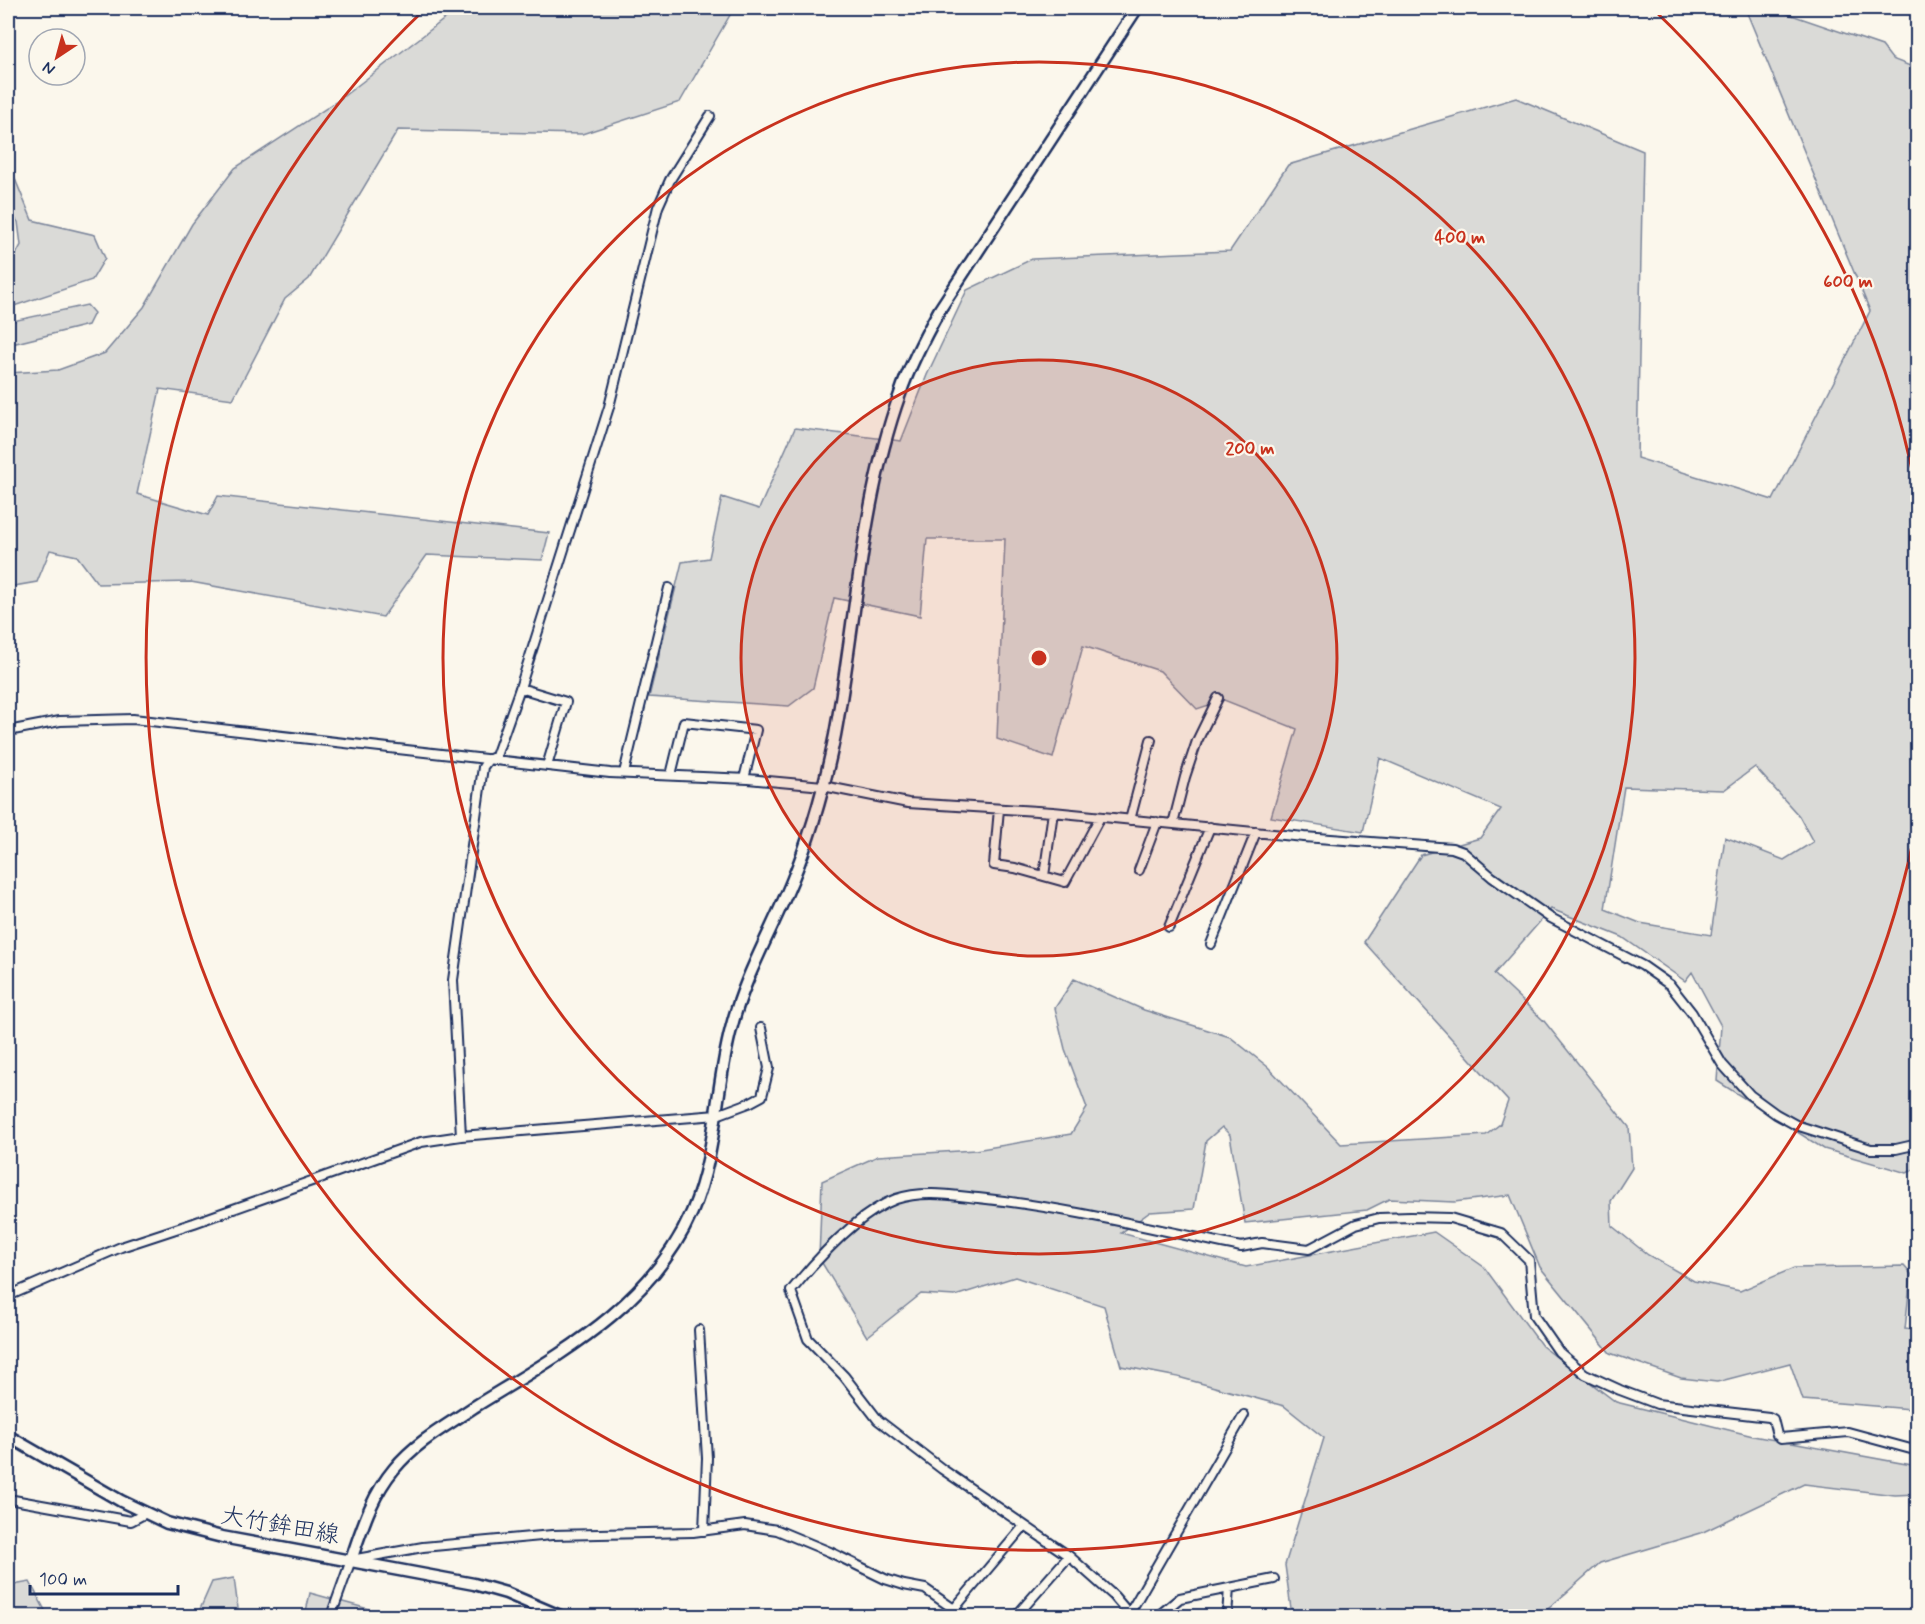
<svg xmlns="http://www.w3.org/2000/svg" width="1925" height="1624" font-family="Mynerve,'Klee One',sans-serif">
<rect width="100%" height="100%" fill="#fbf7ec"/>
<filter id="ink" filterUnits="userSpaceOnUse"><feTurbulence type="fractalNoise" baseFrequency=".0167" numOctaves="2"/><feDisplacementMap in="SourceGraphic" scale="12" xChannelSelector="R" yChannelSelector="G"/><feConvolveMatrix kernelMatrix="1 2 1 2 8 2 1 2 1" color-interpolation-filters="sRGB"/></filter>
<g filter="url(#ink)">
<path fill="#dadad7" stroke="#7a849a" stroke-width="1.5" fill-rule="evenodd" d="M 459,8 L 734,8 L 680,102 L 582,134 L 398,130 L 309,279 L 285,299 L 233,399 L 160,389 L 137,494 L 208,515 L 218,496 L 549,533 L 542,560 L 427,555 L 383,617 L 191,582 L 98,584 L 77,556 L 50,550 L 37,582 L 8,587 L 8,373 L 58,370 L 105,353 L 144,307 L 192,224 L 235,168 L 336,102 Z
M 1745,8 L 1771,8 L 1882,46 L 1892,59 L 1918,69 L 1917,1168 L 1907,1173 L 1824,1149 L 1717,1081 L 1721,1026 L 1692,972 L 1685,981 L 1622,937 L 1551,909 L 1494,974 L 1544,1021 L 1629,1127 L 1632,1168 L 1611,1201 L 1612,1226 L 1648,1255 L 1694,1281 L 1740,1291 L 1794,1268 L 1904,1266 L 1911,1274 L 1905,1329 L 1917,1330 L 1917,1407 L 1911,1409 L 1803,1400 L 1790,1363 L 1717,1382 L 1681,1378 L 1610,1353 L 1540,1267 L 1510,1195 L 1454,1202 L 1389,1199 L 1367,1210 L 1245,1223 L 1230,1135 L 1222,1127 L 1206,1141 L 1194,1209 L 1150,1212 L 1121,1233 L 1246,1267 L 1434,1232 L 1484,1267 L 1542,1346 L 1616,1402 L 1753,1436 L 1917,1466 L 1917,1494 L 1895,1495 L 1804,1484 L 1701,1533 L 1600,1563 L 1540,1616 L 1292,1616 L 1285,1565 L 1324,1438 L 1284,1406 L 1178,1377 L 1121,1366 L 1104,1306 L 1015,1277 L 955,1296 L 921,1294 L 867,1337 L 819,1258 L 822,1181 L 878,1156 L 975,1150 L 1071,1134 L 1087,1108 L 1065,1049 L 1055,1008 L 1074,979 L 1144,1010 L 1230,1037 L 1268,1067 L 1341,1144 L 1486,1135 L 1500,1124 L 1508,1101 L 1364,942 L 1421,855 L 1480,838 L 1501,809 L 1380,758 L 1363,832 L 1271,817 L 1297,729 L 1224,700 L 1197,709 L 1160,671 L 1083,646 L 1053,758 L 997,739 L 1005,539 L 927,539 L 920,616 L 834,598 L 813,688 L 789,706 L 649,697 L 682,562 L 709,558 L 722,497 L 759,509 L 795,428 L 901,441 L 927,375 L 967,290 L 1032,259 L 1230,251 L 1288,165 L 1516,98 L 1643,151 L 1637,458 L 1773,500 L 1870,311 ZM 1755,767 L 1799,816 L 1813,842 L 1784,860 L 1725,837 L 1711,935 L 1640,923 L 1605,909 L 1624,787 L 1724,790 Z
M 8,162 L 32,220 L 95,235 L 105,258 L 92,280 L 8,308 L 8,258 L 15,256 L 21,245 L 18,222 L 8,210 Z
M 87,305 L 94,313 L 88,325 L 8,345 L 8,322 Z
M 234,1578 L 239,1616 L 191,1616 L 197,1616 L 212,1582 Z
M 30,1582 L 48,1616 L 8,1616 L 8,1586 Z
M 310,1593 L 394,1616 L 305,1616 Z"/>
<g fill="none" stroke-linecap="round" stroke-linejoin="round">
<defs>
<path id="street" d="M 520,688 L 566,702 L 547,766
M 8,731 L 60,721 L 133,719 L 610,773 L 748,779 L 823,786 L 908,803 L 1053,812 L 1304,837 L 1452,848 L 1463,852 L 1492,877 L 1549,917 L 1643,966 L 1670,985 L 1692,1013 L 1722,1064 L 1750,1095 L 1776,1114 L 1796,1125 L 1871,1149 L 1896,1149 L 1918,1144
M 624,773 L 669,588
M 671,775 L 684,722 L 756,730 L 744,779
M 999,809 L 994,865 L 1015,868 L 1065,882 L 1100,817
M 1130,820 L 1151,740
M 1173,824 L 1185,777 L 1197,741 L 1218,698
M 1139,870 L 1157,822
M 1044,876 L 1053,812
M 1169,927 L 1210,827
M 1211,944 L 1256,832
M 461,1136 L 453,980 L 483,767 L 488,760 L 496,756 L 520,688 L 609,407 L 658,207 L 670,180 L 710,116
M 8,1296 L 121,1247 L 194,1223 L 421,1142 L 461,1136 L 717,1115 L 749,1103 L 762,1096 L 769,1068 L 761,1028
M 699,1330 L 707,1458 L 704,1531
M 8,1499 L 131,1521 L 146,1513
M 954,1609 L 1024,1526
M 1129,1614 L 1244,1415
M 331,1616 L 351,1560 L 423,1547 L 552,1535 L 693,1532 L 745,1525 L 777,1530 L 830,1552 L 885,1579 L 904,1585 L 925,1589 L 964,1616
M 1016,1616 L 1069,1556
M 1131,1616 L 1114,1596 L 1069,1556 L 942,1469 L 878,1420 L 844,1376 L 808,1339 L 791,1291 C 817,1259 858,1213 896,1199 C 922,1190 951,1195 978,1198 C 1066,1207 1154,1229 1241,1247 L 1262,1243 L 1309,1249 L 1356,1224 L 1379,1218 L 1410,1217 L 1450,1218 L 1501,1233 L 1529,1260 L 1534,1316 L 1559,1352 L 1585,1374 L 1620,1390 L 1657,1404 L 1769,1417 L 1773,1419 L 1777,1435 L 1781,1438 L 1848,1432 L 1918,1451
M 1158,1616 L 1180,1598 L 1274,1579
M 1227,1616 L 1229,1588"/>
<path id="secondary" d="M 8,1436 L 121,1501 L 167,1523 L 222,1537 L 474,1584 L 506,1593 L 560,1616
M 351,1560 C 362,1528 372,1495 394,1469 C 416,1442 446,1426 474,1407 C 558,1355 650,1308 692,1212 C 717,1154 715,1089 731,1029 C 744,977 772,930 792,881 C 811,835 825,785 835,735 C 856,622 861,503 900,394 C 910,364 925,336 940,309 L 1137,8"/>
</defs>
<use href="#street" stroke="#1b2f5e" stroke-width="12"/>
<use href="#secondary" stroke="#1b2f5e" stroke-width="15"/>
<use href="#street" stroke="#fbf7ec" stroke-width="8"/>
<use href="#secondary" stroke="#fbf7ec" stroke-width="10"/>
</g>
</g>
<circle cx="1039" cy="658" r="298" fill="#c8321e" fill-opacity=".12"/>
<g fill="none" stroke="#c8321e" stroke-width="3">
<circle cx="1039" cy="658" r="298"/>
<circle cx="1039" cy="658" r="596"/>
<path d="M1917 821A893 893 0 1 1 424 10M1654 10A893 893 0 0 1 1917 495"/>
</g>
<g text-anchor="middle" dominant-baseline="central" stroke-width="4.5" stroke-linejoin="round" paint-order="stroke">
<g font-size="24" fill="#1b2f5e" stroke="#fbf7ec">
<text transform="translate(280 1526) rotate(10)">大竹鉾田線</text>
</g>
</g>
<circle cx="1039" cy="658" r="9" fill="#c8321e" stroke="#fbf7ec" stroke-width="3"/>
<g font-size="18" text-anchor="middle" font-weight="bold" fill="#c8321e" stroke="#fbf7ec" stroke-width="4.5" stroke-linejoin="round" paint-order="stroke">
<text x="1460" y="243">400 m</text>
<text x="1848" y="287">600 m</text>
<text x="1250" y="454">200 m</text>
</g>
<rect width="1925" height="1624" fill="none" stroke="#fbf7ec" stroke-width="30"/>
<rect x="15" y="15" width="1895" height="1594" fill="none" stroke="#1b2f5e" stroke-width="2" filter="url(#ink)"/>
<g transform="translate(57 57) rotate(216)"><circle r="28" fill="#fbf7ec" stroke="#a1a7b3" stroke-width="1.5"/>
<path d="M0-4.5L10 22L0 15L-10 22Z" fill="#c8321e"/>
<text y="-9" font-size="16" font-weight="bold" text-anchor="middle" fill="#1b2f5e">N</text>
</g>
<path d="M30 1585v9h148v-9" fill="none" stroke="#1b2f5e" stroke-width="3"/>
<text x="39" y="1585" font-size="18" fill="#1b2f5e" stroke="#fbf7ec" stroke-width="4.5" paint-order="stroke">100 m</text>
</svg>
